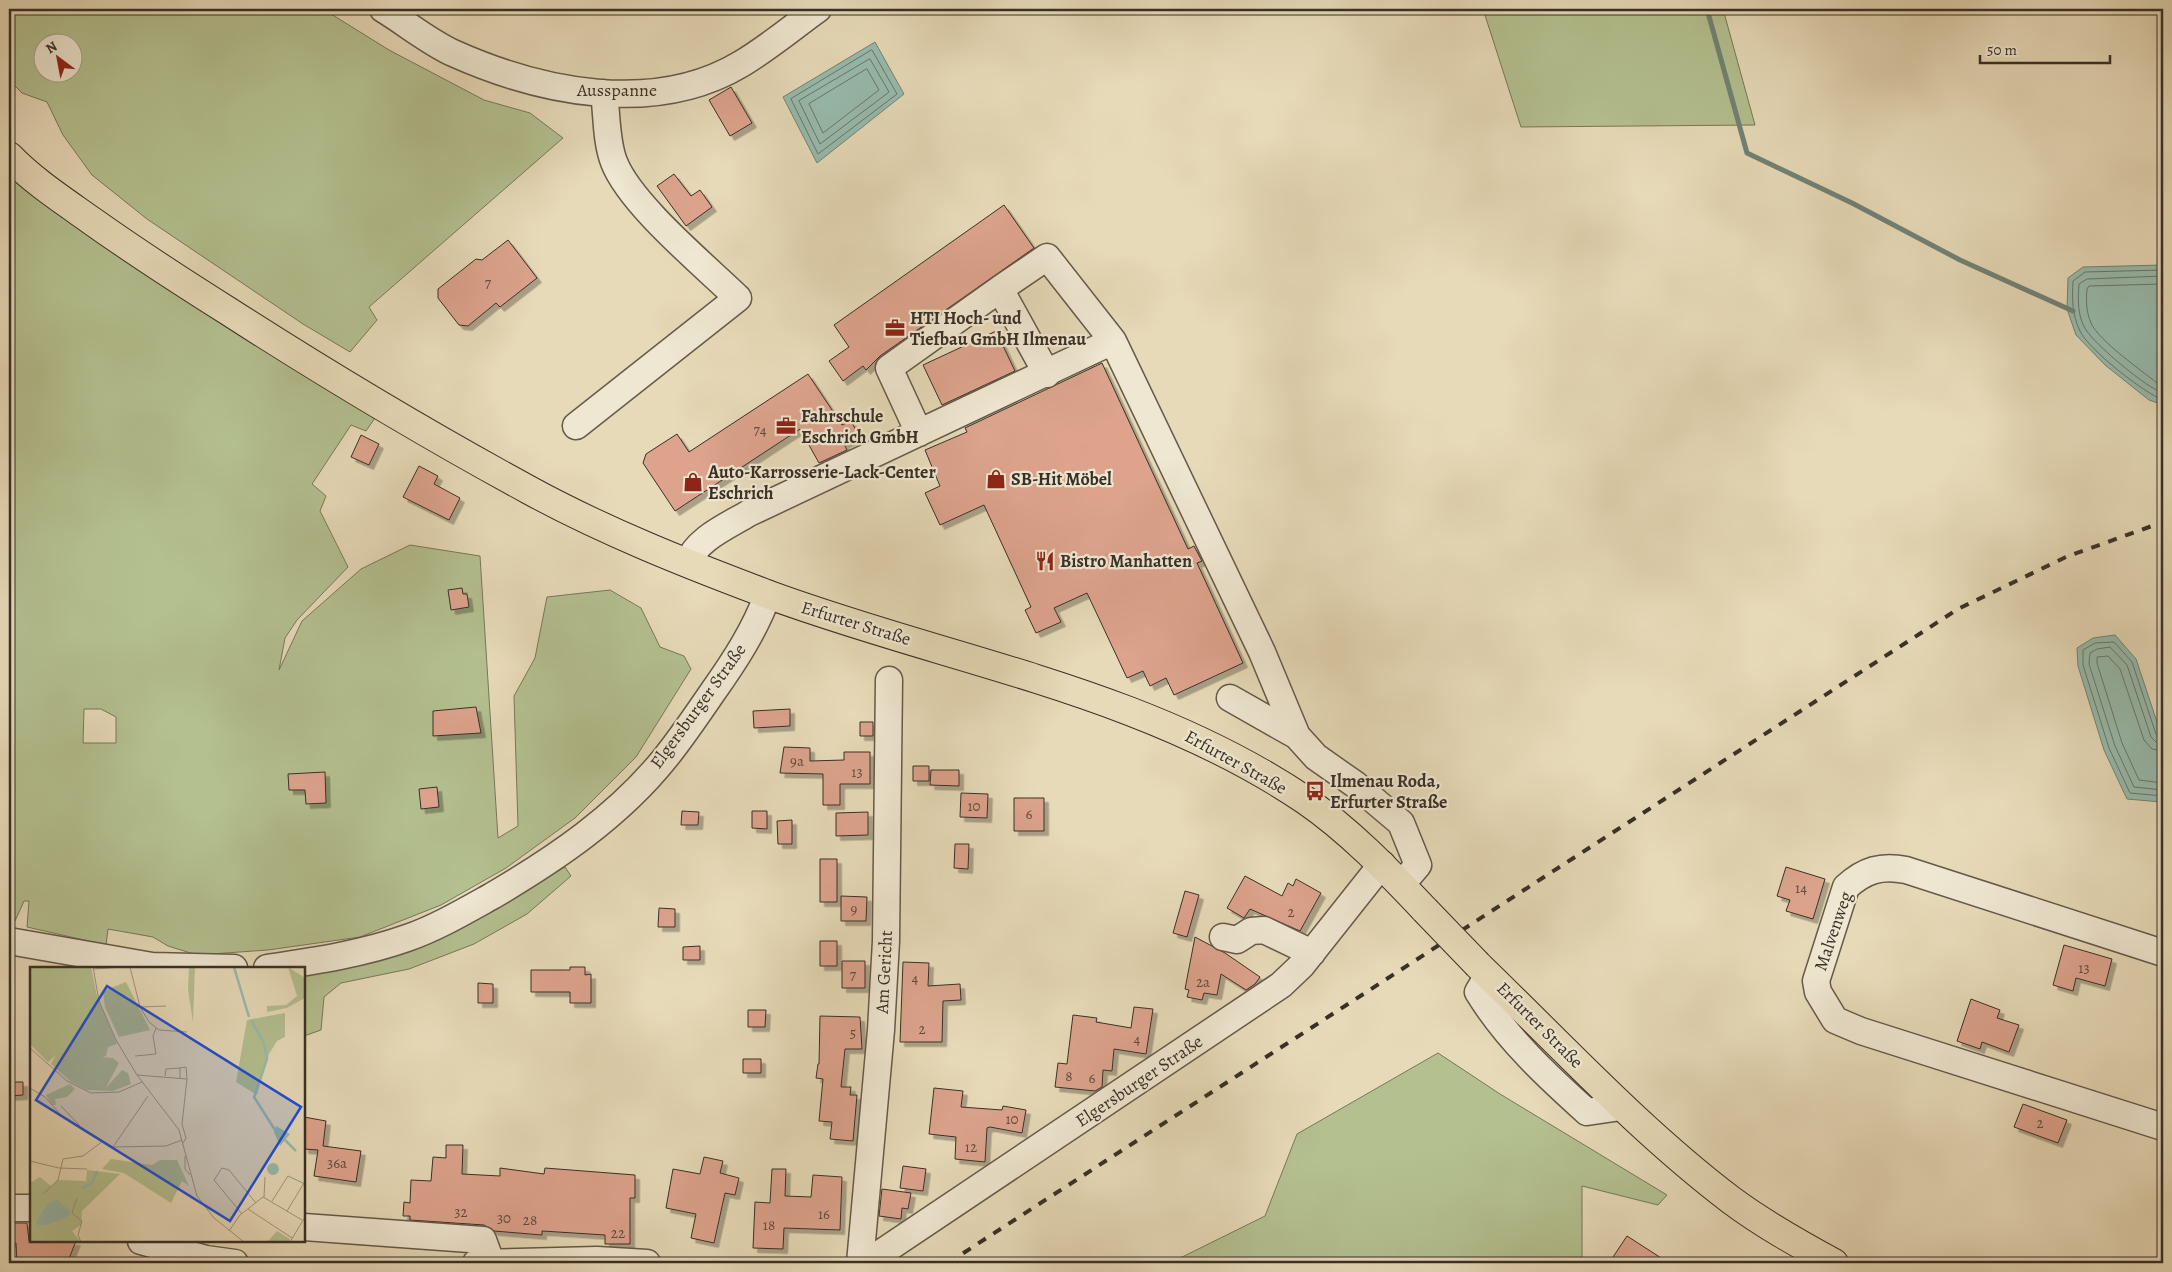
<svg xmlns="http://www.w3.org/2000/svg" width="2172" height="1272" font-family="Alegreya,serif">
<defs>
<filter id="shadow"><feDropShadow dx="4.5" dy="4.5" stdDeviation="0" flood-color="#0004"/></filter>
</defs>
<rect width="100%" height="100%" fill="#e7dab8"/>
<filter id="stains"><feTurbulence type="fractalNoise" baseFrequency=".004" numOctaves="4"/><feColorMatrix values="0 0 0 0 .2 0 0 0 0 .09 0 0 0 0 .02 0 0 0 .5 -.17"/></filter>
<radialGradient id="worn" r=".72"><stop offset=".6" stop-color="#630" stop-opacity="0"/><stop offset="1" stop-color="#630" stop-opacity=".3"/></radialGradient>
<path fill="#b4c090" stroke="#76785b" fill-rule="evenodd" d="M 9,9 L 323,9 L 389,50 L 484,100 L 530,113 L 563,138 L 369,307 L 377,320 L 350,352 L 303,324 L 147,219 L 92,175 L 63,135 L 47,102 L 22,93 L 9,80 ZM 42,42 L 72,42 L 72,72 L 42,72 Z
M 1483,9 L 1723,9 L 1755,125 L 1521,127 Z
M 9,169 L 377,415 L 366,431 L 351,425 L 312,484 L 326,496 L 320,511 L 348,567 L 297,620 L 285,638 L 279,670 L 302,621 L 361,569 L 410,545 L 480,556 L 498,838 L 518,826 L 514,696 L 535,658 L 547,597 L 610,590 L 641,608 L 660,647 L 684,656 L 691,669 L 636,757 L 575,818 L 506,868 L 441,905 L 360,937 L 268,950 L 197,955 L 168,946 L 153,937 L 108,929 L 106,945 L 27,927 L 29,901 L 24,901 L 15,921 L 9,920 ZM 84,709 L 101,709 L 116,717 L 116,743 L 83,743 Z
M 565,867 L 571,876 L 527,914 L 474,944 L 409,969 L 341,983 L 324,997 L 321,1030 L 304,1036 L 304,971 L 479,916 Z
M 1438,1053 L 1500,1094 L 1667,1195 L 1658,1205 L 1582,1186 L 1582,1263 L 1170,1263 L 1265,1216 L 1297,1134 Z"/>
<path fill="#97bbad" stroke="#718377" d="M 875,42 L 904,94 L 817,163 L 783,97 Z
M 2163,265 L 2163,405 L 2149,400 L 2105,365 L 2076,335 L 2067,309 L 2068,278 L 2083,267 Z
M 2115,635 L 2136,659 L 2163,740 L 2163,797 L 2161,802 L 2127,799 L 2104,750 L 2078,666 L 2077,648 L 2093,638 Z"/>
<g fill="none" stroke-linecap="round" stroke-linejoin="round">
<path stroke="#68766a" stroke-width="1" d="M 872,50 L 897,94 L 818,154 L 791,99 Z
M 870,59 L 889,92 L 820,144 L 799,101 Z
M 867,69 L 879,90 L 823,133 L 809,104 Z
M 2163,270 L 2085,272 L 2073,281 C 2072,299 2072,314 2080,331 C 2088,349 2144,393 2163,400
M 2163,276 L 2087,279 L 2079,284 C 2078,299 2077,316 2086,330 C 2097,346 2145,387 2163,393
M 2163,284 L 2089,286 L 2087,289 C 2086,301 2086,311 2091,323 C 2099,341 2141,370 2157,383 L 2163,385
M 2163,738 L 2156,734 L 2132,662 L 2114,642 L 2095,643 L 2083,650 L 2083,665 L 2109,748 L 2130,793 L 2163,796
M 2163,744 L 2156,742 L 2151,737 L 2127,665 L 2110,647 L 2097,649 L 2090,653 L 2089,664 L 2115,746 L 2134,787 L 2163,790
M 2163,751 L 2152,749 L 2144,740 L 2120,669 L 2108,656 L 2097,657 L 2097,663 L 2122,743 L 2139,780 L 2163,783"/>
<path stroke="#718377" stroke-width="5" d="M 1707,9 L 1747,153 L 1852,203 L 1960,260 L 2073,311"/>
</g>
<path fill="#dda38d" stroke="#383026" filter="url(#shadow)" d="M 731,87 L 752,123 L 730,136 L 709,100 Z
M 674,174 L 691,196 L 700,190 L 712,207 L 686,226 L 657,186 Z
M 1004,205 L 1034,248 L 880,356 L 866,370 L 863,366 L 843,381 L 829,361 L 849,347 L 834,325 Z
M 508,240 L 537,278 L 500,307 L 496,303 L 468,326 L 459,325 L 438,298 L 438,289 L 476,259 L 482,260 Z
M 996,331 L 1015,371 L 942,405 L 923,365 Z
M 1102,363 L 1188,549 L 1194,546 L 1202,561 L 1197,563 L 1243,663 L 1174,695 L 1166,678 L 1150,686 L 1143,671 L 1127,678 L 1087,593 L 1054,608 L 1061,622 L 1036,633 L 1025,610 L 1031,607 L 984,505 L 940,525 L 925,493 L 940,486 L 925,450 L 967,432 L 965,428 Z
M 808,374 L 842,425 L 851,421 L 859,436 L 844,444 L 847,450 L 819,463 L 800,429 L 675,511 L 643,463 L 646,454 L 677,434 L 689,452 Z
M 361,435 L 379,444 L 369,465 L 351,457 Z
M 419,466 L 438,476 L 434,484 L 460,498 L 449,520 L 403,497 Z
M 462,588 L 463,594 L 467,594 L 469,607 L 451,610 L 448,590 Z
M 476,707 L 481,733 L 433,736 L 433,711 Z
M 790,709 L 790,726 L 754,728 L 753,711 Z
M 860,722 L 873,722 L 873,736 L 860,736 Z
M 784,747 L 810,748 L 810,761 L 844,760 L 844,752 L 870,752 L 870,784 L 840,784 L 840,805 L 823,805 L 823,774 L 780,773 Z
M 913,766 L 929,766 L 929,781 L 913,781 Z
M 931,770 L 959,770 L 959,786 L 930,785 Z
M 325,772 L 326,803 L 306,804 L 305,790 L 289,790 L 288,774 Z
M 437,787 L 439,807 L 421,809 L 419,789 Z
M 961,793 L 988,794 L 987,818 L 960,817 Z
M 1014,798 L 1044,798 L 1044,831 L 1014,831 Z
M 682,811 L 699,812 L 698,825 L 681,825 Z
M 752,811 L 767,811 L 767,829 L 752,828 Z
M 868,812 L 868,835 L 836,836 L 836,813 Z
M 792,820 L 792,844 L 778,844 L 777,821 Z
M 955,844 L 969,844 L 968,869 L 954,868 Z
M 820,859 L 837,859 L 837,902 L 820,902 Z
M 1786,867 L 1825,879 L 1813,919 L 1786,911 L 1790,900 L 1777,896 Z
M 1245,876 L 1282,896 L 1288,883 L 1293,886 L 1296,879 L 1321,893 L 1300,931 L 1250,909 L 1244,918 L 1227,908 Z
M 1185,891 L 1199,895 L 1187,937 L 1173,933 Z
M 841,896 L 867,897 L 866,921 L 841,921 Z
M 659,908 L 675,909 L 675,927 L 658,927 Z
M 1195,937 L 1225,953 L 1260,977 L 1255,984 L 1246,990 L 1221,974 L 1217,995 L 1204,993 L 1202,1000 L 1187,997 L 1189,990 L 1185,989 Z
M 820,941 L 837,941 L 837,966 L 820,966 Z
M 2064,945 L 2112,959 L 2105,986 L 2076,978 L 2073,991 L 2053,985 Z
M 700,946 L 700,960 L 683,960 L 683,947 Z
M 842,961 L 865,961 L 865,988 L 842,988 Z
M 903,962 L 929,963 L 928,986 L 960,984 L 961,1000 L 943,1001 L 942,1042 L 900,1042 Z
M 570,967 L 585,967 L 585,975 L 591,974 L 591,1003 L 570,1003 L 570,992 L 531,992 L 531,970 L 570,970 Z
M 478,983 L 493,984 L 493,1003 L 478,1003 Z
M 1971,999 L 2000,1010 L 1997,1018 L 2019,1025 L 2009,1052 L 1982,1042 L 1980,1049 L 1957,1041 Z
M 1134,1007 L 1153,1009 L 1146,1054 L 1114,1049 L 1112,1071 L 1103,1070 L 1102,1087 L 1095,1091 L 1055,1087 L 1058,1063 L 1067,1064 L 1073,1015 L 1097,1018 L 1096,1022 L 1131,1028 Z
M 748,1010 L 766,1010 L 765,1027 L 748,1027 Z
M 820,1016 L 860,1017 L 862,1049 L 845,1049 L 841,1087 L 851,1087 L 850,1095 L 857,1095 L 853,1141 L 830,1139 L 832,1122 L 819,1121 L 823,1079 L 816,1078 L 818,1064 L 819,1064 Z
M 743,1059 L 761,1059 L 761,1073 L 743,1073 Z
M 9,1082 L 23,1082 L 23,1095 L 9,1096 Z
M 934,1088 L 963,1091 L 961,1107 L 1002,1110 L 1003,1106 L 1026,1110 L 1022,1133 L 990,1127 L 987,1128 L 985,1162 L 955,1159 L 956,1137 L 929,1134 Z
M 2023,1104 L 2067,1120 L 2058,1143 L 2014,1127 Z
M 304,1117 L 326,1121 L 323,1146 L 361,1151 L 356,1182 L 314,1176 L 318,1150 L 304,1149 Z
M 446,1145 L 463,1145 L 462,1174 L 500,1176 L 500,1168 L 544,1174 L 545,1168 L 635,1175 L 635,1198 L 630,1198 L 630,1244 L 605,1244 L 605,1235 L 542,1231 L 542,1235 L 494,1231 L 484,1225 L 410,1220 L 410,1216 L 403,1216 L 404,1202 L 410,1203 L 411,1180 L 431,1181 L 433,1157 L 446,1158 Z
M 704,1157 L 723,1161 L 720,1173 L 739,1178 L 735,1195 L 725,1193 L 714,1243 L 691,1238 L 696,1214 L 666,1208 L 673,1169 L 700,1174 Z
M 903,1166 L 926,1169 L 923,1191 L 900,1188 Z
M 772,1169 L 786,1169 L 785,1196 L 811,1197 L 813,1175 L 842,1177 L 840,1230 L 784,1228 L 783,1249 L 753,1248 L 755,1202 L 770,1203 Z
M 882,1189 L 911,1193 L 908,1209 L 902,1208 L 901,1219 L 879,1216 Z
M 9,1223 L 27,1223 L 29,1241 L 76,1241 L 68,1261 L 51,1258 L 50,1263 L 17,1263 L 16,1243 L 9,1243 Z
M 1627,1236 L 1669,1263 L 1609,1263 Z"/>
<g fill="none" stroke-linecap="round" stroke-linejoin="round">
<defs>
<path id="minor" d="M 383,9 C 406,23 429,42 453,53 C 540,92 654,116 741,64 C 768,48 793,27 818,9
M 1047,374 L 1000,289 L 1047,257 L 1113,341
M 576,426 L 738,298 C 704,265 630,204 614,162 C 606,142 607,115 604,93
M 919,433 L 889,368 L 1000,289
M 688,563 C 696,539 728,526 749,513 L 1113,341 L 1262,652 L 1297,736 L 1316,757 L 1356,785 L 1401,823 L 1418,865 L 1401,885
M 1230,698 L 1297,736
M 1223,937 L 1237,940 L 1251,931 L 1264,930 L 1312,953
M 9,941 L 152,966 L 234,968
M 2163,953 L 1906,870 C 1881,865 1865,870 1846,887 L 1816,981 L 1818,992 L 1835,1020 L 1861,1031 L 2163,1127
M 267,968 C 314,961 362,954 407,938 C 436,928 465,911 492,896 C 555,859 619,816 666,757 C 682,737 697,715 712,693 C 734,662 755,630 768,594
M 1488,975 L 1478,992 C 1507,1039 1547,1076 1587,1112 L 1621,1107
M 9,1208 L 31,1208
M 304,1227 L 483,1240 L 491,1262
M 141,1241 L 206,1259 L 235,1263
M 476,1263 L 597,1260 L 647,1263
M 860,1263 L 881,1030 L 886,941 L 889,680
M 866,1263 L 1281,985 L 1302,965 L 1382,864"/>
<path id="major" d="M 9,156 C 33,181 64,201 92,221 C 137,253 182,282 228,311 C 326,374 426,434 529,490 C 604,531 687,564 767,594 C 948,661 1142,690 1305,800 C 1350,831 1387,870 1425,910
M 1478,965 C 1561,1045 1639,1130 1731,1200 C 1763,1224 1799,1244 1834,1263"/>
</defs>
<use href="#minor" stroke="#645a4a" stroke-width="29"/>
<use href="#major" stroke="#383026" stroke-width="30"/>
<use href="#minor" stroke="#efe7d1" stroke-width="26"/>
<use href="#major" stroke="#e7dab8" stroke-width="28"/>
<path stroke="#383026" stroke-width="4" stroke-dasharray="9 9" stroke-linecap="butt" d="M 948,1263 L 1958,609 L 2066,557 L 2163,522"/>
<defs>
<path id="major-bridge" d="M 1425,910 L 1478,965"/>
</defs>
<use href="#major-bridge" stroke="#383026" stroke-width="30" stroke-linecap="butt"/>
<use href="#major-bridge" stroke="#e7dab8" stroke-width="28"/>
</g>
<defs>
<symbol id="office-bare" viewBox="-9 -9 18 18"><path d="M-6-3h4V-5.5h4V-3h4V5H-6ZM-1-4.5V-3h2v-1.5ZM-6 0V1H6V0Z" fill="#8f2418" stroke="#efe7d1" stroke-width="2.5" paint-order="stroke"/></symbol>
<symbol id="shop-bare" viewBox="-9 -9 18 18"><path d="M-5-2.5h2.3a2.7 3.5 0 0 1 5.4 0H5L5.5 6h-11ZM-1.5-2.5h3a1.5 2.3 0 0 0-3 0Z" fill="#8f2418" stroke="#efe7d1" stroke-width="2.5" paint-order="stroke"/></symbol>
<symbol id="restaurant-bare" viewBox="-9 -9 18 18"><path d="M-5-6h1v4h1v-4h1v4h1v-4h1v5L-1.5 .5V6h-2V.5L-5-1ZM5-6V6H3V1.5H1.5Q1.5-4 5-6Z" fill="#8f2418" stroke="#efe7d1" stroke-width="2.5" paint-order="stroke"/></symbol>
<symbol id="bus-bare" viewBox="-9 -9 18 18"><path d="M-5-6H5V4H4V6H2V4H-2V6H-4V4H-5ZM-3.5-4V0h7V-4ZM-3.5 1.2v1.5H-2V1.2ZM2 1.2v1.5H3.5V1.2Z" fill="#8f2418" stroke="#efe7d1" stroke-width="2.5" paint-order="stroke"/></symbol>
</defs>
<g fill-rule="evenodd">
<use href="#office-bare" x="881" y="314" width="28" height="28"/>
<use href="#office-bare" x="772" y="412" width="28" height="28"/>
<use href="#shop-bare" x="982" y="465" width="28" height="28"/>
<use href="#shop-bare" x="679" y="468" width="28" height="28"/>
<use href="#restaurant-bare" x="1031" y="547" width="28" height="28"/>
<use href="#bus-bare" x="1301" y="777" width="28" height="28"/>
</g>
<g text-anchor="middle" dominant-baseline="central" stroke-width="4.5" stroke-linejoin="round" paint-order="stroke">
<g font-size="15" fill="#614d40">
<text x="488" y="283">7</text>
<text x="760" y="430">74</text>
<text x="797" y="761">9a</text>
<text x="857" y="772">13</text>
<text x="974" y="806">10</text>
<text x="1029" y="814">6</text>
<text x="1801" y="888">14</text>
<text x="854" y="909">9</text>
<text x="1291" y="912">2</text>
<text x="2084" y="968">13</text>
<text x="853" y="975">7</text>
<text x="915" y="978">4</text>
<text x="1203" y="982">2a</text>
<text x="922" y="1029">2</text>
<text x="853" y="1033">5</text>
<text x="1137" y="1039">4</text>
<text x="1069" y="1076">8</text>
<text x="1092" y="1078">6</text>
<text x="1012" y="1119">10</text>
<text x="2040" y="1123">2</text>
<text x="971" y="1147">12</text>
<text x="337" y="1163">36a</text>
<text x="461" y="1212">32</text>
<text x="824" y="1214">16</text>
<text x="504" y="1218">30</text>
<text x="530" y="1220">28</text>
<text x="769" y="1225">18</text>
<text x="618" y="1233">22</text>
</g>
<g font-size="18" fill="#383026" stroke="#efe7d1">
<text x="617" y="90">Ausspanne</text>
<text transform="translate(856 623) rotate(17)">Erfurter Straße</text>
<text transform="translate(698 706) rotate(-54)">Elgersburger Straße</text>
<text transform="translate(1236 762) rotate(29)">Erfurter Straße</text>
<text transform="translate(1833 931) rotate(-71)">Malvenweg</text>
<text transform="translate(884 972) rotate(-87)">Am Gericht</text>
<text transform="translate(1540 1025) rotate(45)">Erfurter Straße</text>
<text transform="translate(1139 1081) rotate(-34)">Elgersburger Straße</text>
</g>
<g font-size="18" font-weight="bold" fill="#383026" stroke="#efe7d1" text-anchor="start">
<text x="910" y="318">HTI Hoch- und<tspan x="910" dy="21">Tiefbau GmbH Ilmenau</tspan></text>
<text x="801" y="416">Fahrschule<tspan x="801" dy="21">Eschrich GmbH</tspan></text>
<text x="708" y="472">Auto-Karrosserie-Lack-Center<tspan x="708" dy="21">Eschrich</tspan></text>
<text x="1011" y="479">SB-Hit Möbel</text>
<text x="1060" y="561">Bistro Manhatten</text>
<text x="1330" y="781">Ilmenau Roda,<tspan x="1330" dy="21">Erfurter Straße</tspan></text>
</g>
</g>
<g transform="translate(30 967)">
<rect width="275" height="275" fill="#e7dab8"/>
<path d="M 0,0 L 61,0 L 67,29 L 87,77 L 78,80 L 76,89 L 72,90 L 83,91 L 89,96 L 75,122 L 92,103 L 98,106 L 101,117 L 83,124 L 57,123 L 41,115 L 21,97 L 26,88 L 18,95 L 0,77 ZM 159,0 L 165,0 L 163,55 L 158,23 ZM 258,0 L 275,11 L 275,31 L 257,41 L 237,45 L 237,39 L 256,38 L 267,29 ZM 96,15 L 120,63 L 89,70 L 75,40 L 73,24 ZM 255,46 L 255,70 L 247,74 L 239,87 L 227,128 L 206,115 L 217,53 ZM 40,117 L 45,122 L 37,130 L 25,132 L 26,138 L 22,138 L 16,128 ZM 81,192 L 122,198 L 130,193 L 147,193 L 159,219 L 152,214 L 141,236 L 94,206 L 72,202 ZM 57,203 L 90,207 L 52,244 L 51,258 L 42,264 L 50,274 L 0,275 L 0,216 L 10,210 L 21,219 L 28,213 L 56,214 ZM 17,237 L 40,249 L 18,258 L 6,254 ZM 247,264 L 260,272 L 259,275 L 238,274 Z" fill="#b4c090" fill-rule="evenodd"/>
<path d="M 246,159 L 260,167 L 250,179 L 244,165 ZM237 202a6 6 0 1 1 12 0a6 6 0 1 1-12 0ZM 26,232 L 40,244 L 40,249 L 18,258 L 7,258 L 6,254 L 17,237 Z" fill="#97bbad"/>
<path fill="none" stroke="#97bbad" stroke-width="2.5" d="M 204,0 L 219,50M 221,53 L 234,76 L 237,92 L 224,130 L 245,163M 255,173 L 266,184M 52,221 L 62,216 L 67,204"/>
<path fill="none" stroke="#a1967e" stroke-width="1" d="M 63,0 L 69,34 L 86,73 L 107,108 L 149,163 L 167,229 L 184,251 L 214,275M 100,0 L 110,40 L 136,39M 63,2 L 93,0M 110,40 L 119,55 L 129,63 L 157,65M 0,81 L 37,114 L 61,126 L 89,125 L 112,115M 105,89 L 126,87 L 123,69 L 126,61M 107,108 L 157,112 L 152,157 L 156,171 L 153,176M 135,109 L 136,102 L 150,101M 150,111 L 150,101 L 156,100 L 157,112M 0,121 L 15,130 L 31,148 L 83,180 L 136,179 L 152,173M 31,139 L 50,159M 83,180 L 118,129M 155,189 L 155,202 L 160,208M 0,194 L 29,201 L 57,202M 13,227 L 28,213 L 33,192 L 53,189 L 73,174M 234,230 L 235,210M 47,231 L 42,246 L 52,254 L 48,268 L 51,275M 242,234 L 258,209 L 275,217M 218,242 L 262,271M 257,244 L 274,216M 212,247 L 184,213 L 192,201 L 199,203 L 226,236M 199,264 L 210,248 L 233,230 L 272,253M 260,275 L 275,250"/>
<path fill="#1d4ed8" fill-opacity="0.15" stroke="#1d4ed8" stroke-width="2.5" d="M 77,19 L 271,140 L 200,254 L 6,133 Z"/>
<rect width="275" height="275" fill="none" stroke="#383026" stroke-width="2.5"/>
</g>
<rect width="2172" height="1272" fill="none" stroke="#e7dab8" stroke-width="30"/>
<rect x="10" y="10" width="2152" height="1252" fill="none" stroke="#383026" stroke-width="2.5"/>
<rect x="15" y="15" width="2142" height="1242" fill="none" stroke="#383026"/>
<g transform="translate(58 58) rotate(328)"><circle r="24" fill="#efe7d1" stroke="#a69e8d"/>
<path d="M0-4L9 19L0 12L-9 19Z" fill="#8f2418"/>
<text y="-8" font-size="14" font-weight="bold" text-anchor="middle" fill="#383026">N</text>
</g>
<path d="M1980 55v8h130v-8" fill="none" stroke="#383026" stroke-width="2.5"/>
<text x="1987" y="55" font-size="15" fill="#383026" stroke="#efe7d1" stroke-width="4" paint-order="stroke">50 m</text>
<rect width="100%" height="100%" filter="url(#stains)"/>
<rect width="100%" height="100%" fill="url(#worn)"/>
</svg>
